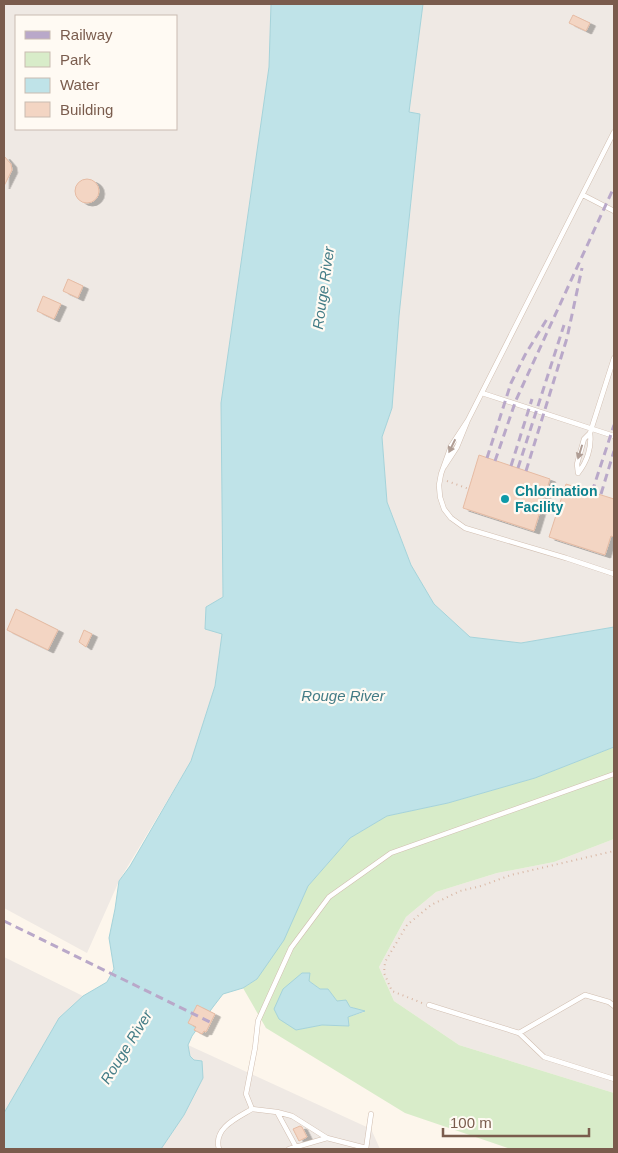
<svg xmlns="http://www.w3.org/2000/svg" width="618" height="1153" font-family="Arial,sans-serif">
<defs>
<filter id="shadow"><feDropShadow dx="5.5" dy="3" stdDeviation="0" flood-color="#0004"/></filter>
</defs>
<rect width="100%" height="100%" fill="#fdf6ec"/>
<path fill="#efe9e4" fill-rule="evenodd" d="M 4,4 L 271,4 L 269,67 L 221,403 L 223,597 L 206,607 L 205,629 L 222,633 L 215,686 L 191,761 L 119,881 L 87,953 L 4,908 ZM 16,16 L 176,16 L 176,129 L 16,129 Z
M 423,4 L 614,4 L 614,627 L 521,643 L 470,637 L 434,604 L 411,565 L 387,502 L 382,437 L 392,408 L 399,314 L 420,114 L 409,112 Z
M 614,839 L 614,1093 L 459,1045 L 394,1001 L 379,967 L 406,917 L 436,892 L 497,873 L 554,862 Z
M 4,957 L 83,996 L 59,1018 L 4,1113 Z
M 188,1045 L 371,1129 L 380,1149 L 161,1149 L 184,1115 L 194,1060 L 190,1056 Z"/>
<path fill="#d8ecc9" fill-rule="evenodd" d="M 614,747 L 614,839 L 554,862 L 497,873 L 436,892 L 406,917 L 379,967 L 394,1001 L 459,1045 L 614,1093 L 614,1149 L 511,1149 L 405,1113 L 266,1028 L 243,988 L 257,979 L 283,940 L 308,886 L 350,838 L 387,816 L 448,803 L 535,778 ZM 309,981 L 320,989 L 328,989 L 337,1001 L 364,1012 L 348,1017 L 349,1026 L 322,1025 L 296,1030 Z"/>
<path fill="#bfe3e8" stroke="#a5d3da" d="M 271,4 L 423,4 L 409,112 L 420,114 L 399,316 L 392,408 L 382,437 L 387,502 L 411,565 L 434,604 L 470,637 L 521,643 L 614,627 L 614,747 L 535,778 L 448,803 L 387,816 L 350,838 L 308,886 L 284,940 L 257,979 L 243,988 L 223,994 L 213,1007 L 192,1036 L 188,1045 L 190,1056 L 194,1060 L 202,1061 L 203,1078 L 184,1115 L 161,1149 L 4,1149 L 4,1113 L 59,1018 L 83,996 L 107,982 L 114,969 L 109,938 L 115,909 L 119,881 L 130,866 L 191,761 L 215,686 L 222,634 L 205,629 L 206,607 L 223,597 L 221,403 L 269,67 Z
M 302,973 L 310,973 L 309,981 L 320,989 L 328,989 L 337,1001 L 346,1000 L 350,1007 L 365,1011 L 348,1017 L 349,1026 L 322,1025 L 296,1030 L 279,1019 L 274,1009 L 283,989 Z"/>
<path fill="#f3d5c3" stroke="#e6bba3" filter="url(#shadow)" d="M 573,15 L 590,23 L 586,31 L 569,23 Z
M 4,156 L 11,164 L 12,170 L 4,186 Z
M75 191a12 12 0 1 1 24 0a12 12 0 1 1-24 0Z
M 68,279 L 83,286 L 78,298 L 63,291 Z
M 43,296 L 61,304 L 54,319 L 37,311 Z
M 479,455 L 550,479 L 534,531 L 463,508 Z
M 566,484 L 614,499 L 614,537 L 611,536 L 605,555 L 549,537 Z
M 16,609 L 58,630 L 48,650 L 7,630 Z
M 84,630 L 92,634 L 86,647 L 79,642 Z
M 197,1005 L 215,1014 L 206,1032 L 204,1031 L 202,1034 L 194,1030 L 196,1027 L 188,1023 Z
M 300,1126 L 302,1127 L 307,1137 L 299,1141 L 293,1129 Z"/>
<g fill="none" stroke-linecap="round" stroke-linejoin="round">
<defs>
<path id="lane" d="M 583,195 L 614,211
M 482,393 L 614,436
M 468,420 L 614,132
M 444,467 L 457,447 L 468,420 L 451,446 L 441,474 L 439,485 L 440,497 L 444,509 L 451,518 L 465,528 L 566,558 L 614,574
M 578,473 C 587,462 592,447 590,433 L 614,358
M 578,473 L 577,464 L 584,439 L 590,433
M 429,1005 L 519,1033 L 544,1057 L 614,1079
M 519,1033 L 585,995 L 609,1002 L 614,1006
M 277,1112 L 252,1109 L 246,1094 L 255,1048 L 258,1021 L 291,948 L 329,897 L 391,853 L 614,774
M 296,1147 L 277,1112 L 292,1116 L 327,1138
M 219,1149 C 213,1128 237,1118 252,1109
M 289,1149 L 327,1138 L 366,1148
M 366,1149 L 371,1114"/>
</defs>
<use href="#lane" stroke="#d1beb0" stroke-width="5.5"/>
<path stroke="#d9b8a5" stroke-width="2" stroke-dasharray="1 4" stroke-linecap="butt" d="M 447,481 L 469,489
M 422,1003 L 392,991 L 384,973 L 385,962 L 407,925 L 431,905 L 460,891 L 481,886 L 511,875 L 614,851"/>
<use href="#lane" stroke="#fff" stroke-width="4.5"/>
<path stroke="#b9a8c9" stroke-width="3" stroke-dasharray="8 5" stroke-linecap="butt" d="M 487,458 L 511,383 L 525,355 L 547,319
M 495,461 L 516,400 L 614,187
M 511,466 L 532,399
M 518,468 L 564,325
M 526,471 L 567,338 L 582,268
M 592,492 L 614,425
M 601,494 L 614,451
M 4,921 L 212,1023"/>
</g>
<defs><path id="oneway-solid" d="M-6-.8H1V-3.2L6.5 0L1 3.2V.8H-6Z" transform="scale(1.25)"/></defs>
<g fill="#af9d94">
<use href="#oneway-solid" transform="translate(452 446) rotate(116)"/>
<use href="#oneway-solid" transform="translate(580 452) rotate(107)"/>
</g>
<circle fill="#0f9aa8" stroke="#fffaf3" stroke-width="2" cx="505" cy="499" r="5"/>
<g text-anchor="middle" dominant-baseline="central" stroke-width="4.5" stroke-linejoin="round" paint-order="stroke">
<g font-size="14" font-weight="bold" fill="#0d838f" stroke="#fffaf3" text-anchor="start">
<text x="515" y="491">Chlorination<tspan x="515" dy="16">Facility</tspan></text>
</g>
<g font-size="15" font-style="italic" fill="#437c86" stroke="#fffaf3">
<text transform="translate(323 288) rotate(-82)">Rouge River</text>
<text x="343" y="695">Rouge River</text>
<text transform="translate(126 1047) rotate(-58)">Rouge River</text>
</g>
</g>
<rect width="618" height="1153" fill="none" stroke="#7a5c4d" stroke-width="10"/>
<rect x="15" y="15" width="162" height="115" fill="#fffaf3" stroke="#cabbb1"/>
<rect x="25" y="31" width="25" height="8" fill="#b9a8c9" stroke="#cabbb1"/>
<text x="60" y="40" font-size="15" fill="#7a5c4d">Railway</text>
<rect x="25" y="52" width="25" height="15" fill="#d8ecc9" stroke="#cabbb1"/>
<text x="60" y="65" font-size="15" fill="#7a5c4d">Park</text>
<rect x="25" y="78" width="25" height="15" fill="#bfe3e8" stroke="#cabbb1"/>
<text x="60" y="90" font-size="15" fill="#7a5c4d">Water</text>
<rect x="25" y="102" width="25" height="15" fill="#f3d5c3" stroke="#cabbb1"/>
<text x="60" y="115" font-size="15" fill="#7a5c4d">Building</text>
<path d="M443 1128v8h146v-8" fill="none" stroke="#7a5c4d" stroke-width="2.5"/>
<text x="450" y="1128" font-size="15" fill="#7a5c4d" stroke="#fffaf3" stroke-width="4" paint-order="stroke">100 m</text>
</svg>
